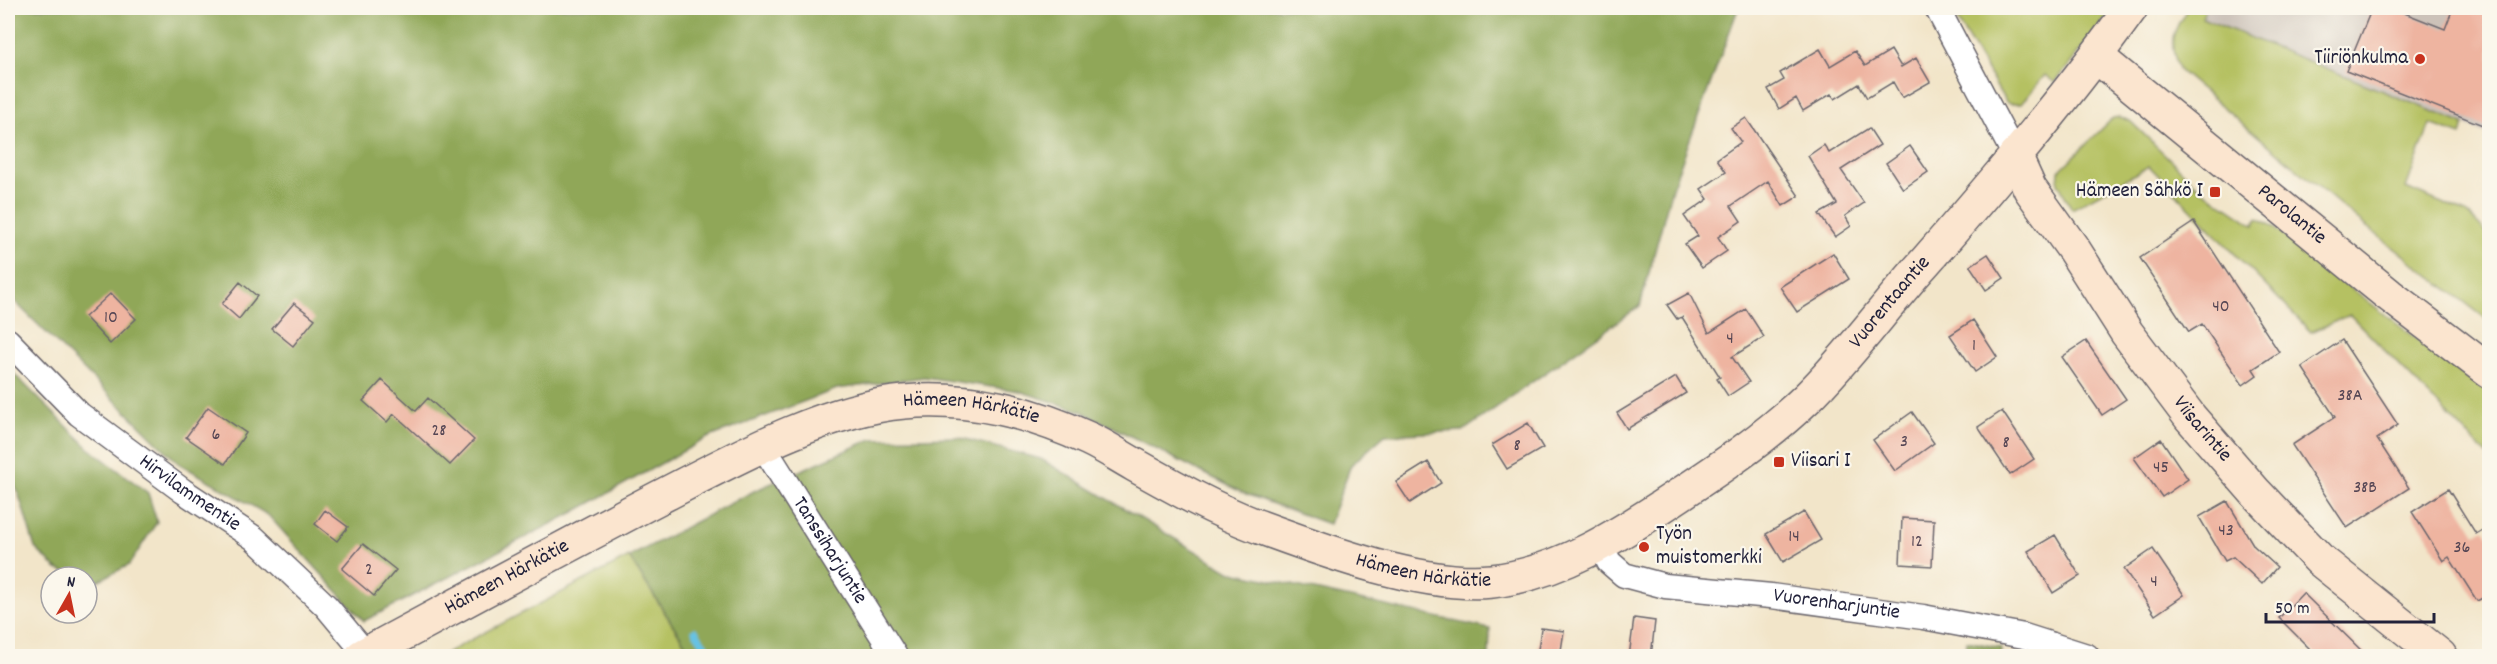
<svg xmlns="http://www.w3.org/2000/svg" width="2497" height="664" font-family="Dekko,sans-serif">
<rect width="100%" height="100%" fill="#fbf7ec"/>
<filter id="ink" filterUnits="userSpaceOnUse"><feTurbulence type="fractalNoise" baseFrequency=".0167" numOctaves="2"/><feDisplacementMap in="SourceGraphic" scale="12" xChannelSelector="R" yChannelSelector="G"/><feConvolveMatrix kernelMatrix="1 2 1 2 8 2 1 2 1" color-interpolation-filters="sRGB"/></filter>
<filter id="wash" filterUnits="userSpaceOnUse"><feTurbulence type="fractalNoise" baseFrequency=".008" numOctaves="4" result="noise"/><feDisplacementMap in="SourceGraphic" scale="24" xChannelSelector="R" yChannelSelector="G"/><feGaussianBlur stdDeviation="1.35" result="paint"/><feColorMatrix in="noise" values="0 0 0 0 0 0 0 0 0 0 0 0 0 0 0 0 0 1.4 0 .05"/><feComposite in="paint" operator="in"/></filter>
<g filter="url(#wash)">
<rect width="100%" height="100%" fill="#f2e5c9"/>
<path fill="#ccc2b9" d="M 2206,8 L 2489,8 L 2489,135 L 2202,18 Z"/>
<path fill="#b5c162" stroke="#6c724e" stroke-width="1.5" d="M 1950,8 L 2114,8 L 2055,83 L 2045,75 L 2021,104 L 2009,104 L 2005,101 Z
M 2188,8 L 2206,8 L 2202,18 L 2464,124 L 2461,135 L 2430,124 L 2406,188 L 2468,214 L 2489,236 L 2489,321 L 2363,224 L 2180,71 C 2167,42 2172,33 2188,8 Z
M 2120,117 L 2130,121 L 2202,190 L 2254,225 L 2257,218 L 2268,223 L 2433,352 L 2489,393 L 2489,457 L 2350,315 L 2311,332 L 2149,166 L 2072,209 L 2058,183 L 2059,171 L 2113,118 Z
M 629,557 L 693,656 L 441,656 L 465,643 Z"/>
<path fill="#90a758" stroke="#59644a" stroke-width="1.5" d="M 8,8 L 1737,8 L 1738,9 L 1672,188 L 1640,306 L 1463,431 L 1385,435 L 1351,465 L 1329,524 L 1243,493 L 1081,411 L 1019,391 L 924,377 L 837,389 L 707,438 L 576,511 L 364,621 L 268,515 L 178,463 L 8,295 Z
M 8,368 L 90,449 L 148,493 L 157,522 L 129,565 L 94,583 L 87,580 L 87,577 L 78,577 L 57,569 L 35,548 L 18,492 L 8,474 Z
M 958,437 L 1041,459 L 1229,571 L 1490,629 L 1489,656 L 693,656 L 629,557 L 754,491 L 872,439 Z
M 1967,641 L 2001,648 L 2000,656 L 1966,656 Z"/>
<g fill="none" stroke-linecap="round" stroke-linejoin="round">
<path stroke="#66c2e4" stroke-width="7" d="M 695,631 L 712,656"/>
</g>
<g id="blocks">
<path fill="#eeb4a0" d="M 2372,8 L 2392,8 L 2445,29 L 2453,8 L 2490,8 L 2490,128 L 2346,71 Z
M 1820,49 L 1830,66 L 1855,51 L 1865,66 L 1891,50 L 1901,67 L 1916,58 L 1930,82 L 1902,98 L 1893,82 L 1867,98 L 1859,84 L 1835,99 L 1831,94 L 1803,111 L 1796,98 L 1779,109 L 1768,89 L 1784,80 L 1780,73 Z
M 1746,118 L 1799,196 L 1783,206 L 1768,181 L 1731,206 L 1741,221 L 1718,237 L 1727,251 L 1702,268 L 1685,244 L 1698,236 L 1684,216 L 1708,199 L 1701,189 L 1726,172 L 1717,159 L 1741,142 L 1731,128 Z
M 1869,128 L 1880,145 L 1841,170 L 1864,203 L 1845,216 L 1851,226 L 1835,237 L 1819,214 L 1837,204 L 1808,156 L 1824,145 L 1829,153 Z
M 1910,146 L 1928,172 L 1903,189 L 1886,163 Z
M 2194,222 L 2279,352 L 2253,369 L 2257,375 L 2243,385 L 2202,324 L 2189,332 L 2140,258 Z
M 1833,253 L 1849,279 L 1797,312 L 1780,287 Z
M 1988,254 L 2004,278 L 1986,290 L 1970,266 Z
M 240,282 L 257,296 L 239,319 L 222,304 Z
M 111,293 L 136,319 L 110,344 L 85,317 Z
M 1689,293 L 1709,333 L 1746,309 L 1764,337 L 1732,357 L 1749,382 L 1728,396 L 1717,379 L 1720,377 L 1682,317 L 1677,319 L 1667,305 Z
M 294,303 L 315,319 L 293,346 L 272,329 Z
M 1973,320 L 1997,357 L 1975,372 L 1950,335 Z
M 2342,340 L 2398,425 L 2377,439 L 2409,488 L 2347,528 L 2292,445 L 2335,417 L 2302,367 Z
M 2086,341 L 2126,399 L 2102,415 L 2062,357 Z
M 1676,377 L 1686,393 L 1627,429 L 1617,413 Z
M 382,380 L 416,411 L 428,398 L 474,440 L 450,465 L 394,414 L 387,422 L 363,401 Z
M 208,407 L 246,433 L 225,464 L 186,437 Z
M 2002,411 L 2034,459 L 2010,475 L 1978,427 Z
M 1912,412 L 1934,443 L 1895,471 L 1873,440 Z
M 1528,423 L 1543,448 L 1507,469 L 1492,445 Z
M 2161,439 L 2188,479 L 2162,497 L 2134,458 Z
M 1428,462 L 1441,483 L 1410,503 L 1396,482 Z
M 2448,489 L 2476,534 L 2484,529 L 2490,538 L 2490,594 L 2477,601 L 2449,557 L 2443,561 L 2412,512 Z
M 2227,501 L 2254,546 L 2277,567 L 2262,584 L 2233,557 L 2225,561 L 2199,517 Z
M 325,510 L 348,527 L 337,541 L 315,524 Z
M 1804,512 L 1821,540 L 1783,562 L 1766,534 Z
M 1902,518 L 1934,520 L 1932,566 L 1900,564 Z
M 2055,535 L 2080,576 L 2053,593 L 2028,551 Z
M 363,544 L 396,570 L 374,596 L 342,569 Z
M 2153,549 L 2184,595 L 2155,615 L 2124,569 Z
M 2303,593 L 2368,657 L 2318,657 L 2279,618 Z
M 1634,618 L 1655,621 L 1651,657 L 1629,657 Z
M 1541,628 L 1564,631 L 1560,657 L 1537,657 Z"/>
</g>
</g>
<g filter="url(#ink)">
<use href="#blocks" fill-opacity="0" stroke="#6b666d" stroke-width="1.5"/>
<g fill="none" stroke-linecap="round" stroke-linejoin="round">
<defs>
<g id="street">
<path d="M 1937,8 L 2015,156"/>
<path id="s1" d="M 8,341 L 79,414 L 183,491 L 254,538 L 326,606 L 366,654"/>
<path id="s2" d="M 763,446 L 895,656"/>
<path id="s3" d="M 1600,543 L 1609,562 L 1624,575 L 1665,586 L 1771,596 L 1923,617 L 2024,636 L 2087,656"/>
</g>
<g id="secondary">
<path id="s4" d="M 2096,56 L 2389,295 L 2490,372"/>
<path id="s5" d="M 2015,156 L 2030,189 L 2074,250 L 2127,333 L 2190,417 L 2256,493 L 2320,560 L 2440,656"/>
<path id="s6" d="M 362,656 C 461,603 560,549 660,497 C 732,460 823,409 904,402 C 967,396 1032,412 1089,439 C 1104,446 1119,456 1135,465 C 1174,487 1215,510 1257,526 C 1322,550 1423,588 1492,581 C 1558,574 1619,535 1673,499 C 1720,468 1767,437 1807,398 C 1849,357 1886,305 1925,262 C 1997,180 2068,96 2131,8"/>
</g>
</defs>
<use href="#street" stroke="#6b666d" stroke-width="27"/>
<use href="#secondary" stroke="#6b666d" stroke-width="36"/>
<use href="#street" stroke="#fff" stroke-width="24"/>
<use href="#secondary" stroke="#fbe5cf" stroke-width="33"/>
</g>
</g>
<g fill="#c8321e" stroke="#fbf7ec" stroke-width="2">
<circle cx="2420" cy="59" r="6"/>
<rect x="2209" y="186" width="12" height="12" rx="3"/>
<rect x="1773" y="456" width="12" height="12" rx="3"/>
<circle cx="1644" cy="547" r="6"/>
</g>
<g text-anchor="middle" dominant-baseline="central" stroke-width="4.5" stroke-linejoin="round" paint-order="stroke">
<g font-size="18" fill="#554654">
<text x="2221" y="307">40</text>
<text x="111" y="318">10</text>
<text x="1730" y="339">4</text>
<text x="1974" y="346">1</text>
<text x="2350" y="396">38A</text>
<text x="439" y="431">28</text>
<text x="216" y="435">6</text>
<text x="1904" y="442">3</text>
<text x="2006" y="443">8</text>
<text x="1517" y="446">8</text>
<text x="2161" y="468">45</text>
<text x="2365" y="488">38B</text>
<text x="2226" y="531">43</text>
<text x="1794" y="537">14</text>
<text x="1917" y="542">12</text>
<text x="2462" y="548">36</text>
<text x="369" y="570">2</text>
<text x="2154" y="582">4</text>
</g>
<g font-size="21" fill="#22223b" stroke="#fbf7ec" text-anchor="end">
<text x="2408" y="59">Tiiriönkulma</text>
<text x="2203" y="192">Hämeen Sähkö I</text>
<text x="1791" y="462" text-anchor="start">Viisari I</text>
<text x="1656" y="535" text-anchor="start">Työn<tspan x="1656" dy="24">muistomerkki</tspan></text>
</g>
<g font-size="21" fill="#22223b" stroke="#fbf7ec">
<text stroke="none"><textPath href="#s4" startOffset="252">Parolantie</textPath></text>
<text stroke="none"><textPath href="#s6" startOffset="1720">Vuorentaantie</textPath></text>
<text stroke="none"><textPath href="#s6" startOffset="669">Hämeen Härkätie</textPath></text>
<text stroke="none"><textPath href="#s5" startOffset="332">Viisarintie</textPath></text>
<text stroke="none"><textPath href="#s1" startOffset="238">Hirvilammentie</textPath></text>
<text stroke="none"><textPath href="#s2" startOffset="124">Tanssiharjuntie</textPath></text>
<text stroke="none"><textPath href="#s6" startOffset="1155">Hämeen Härkätie</textPath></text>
<text stroke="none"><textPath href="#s6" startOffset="165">Hämeen Härkätie</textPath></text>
<text stroke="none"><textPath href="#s3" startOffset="256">Vuorenharjuntie</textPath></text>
</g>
</g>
<rect width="2497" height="664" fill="none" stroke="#fbf7ec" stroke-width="30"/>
<g transform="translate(69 595) rotate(9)"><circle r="28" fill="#fbf7ec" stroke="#a4a2a5" stroke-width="1.5"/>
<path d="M0-4.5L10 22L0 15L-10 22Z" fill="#c8321e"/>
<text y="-9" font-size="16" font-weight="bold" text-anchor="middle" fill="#22223b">N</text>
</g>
<path d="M2266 613v9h168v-9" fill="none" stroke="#22223b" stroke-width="3"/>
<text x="2275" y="613" font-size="18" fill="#22223b" stroke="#fbf7ec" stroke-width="4.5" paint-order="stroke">50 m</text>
</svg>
